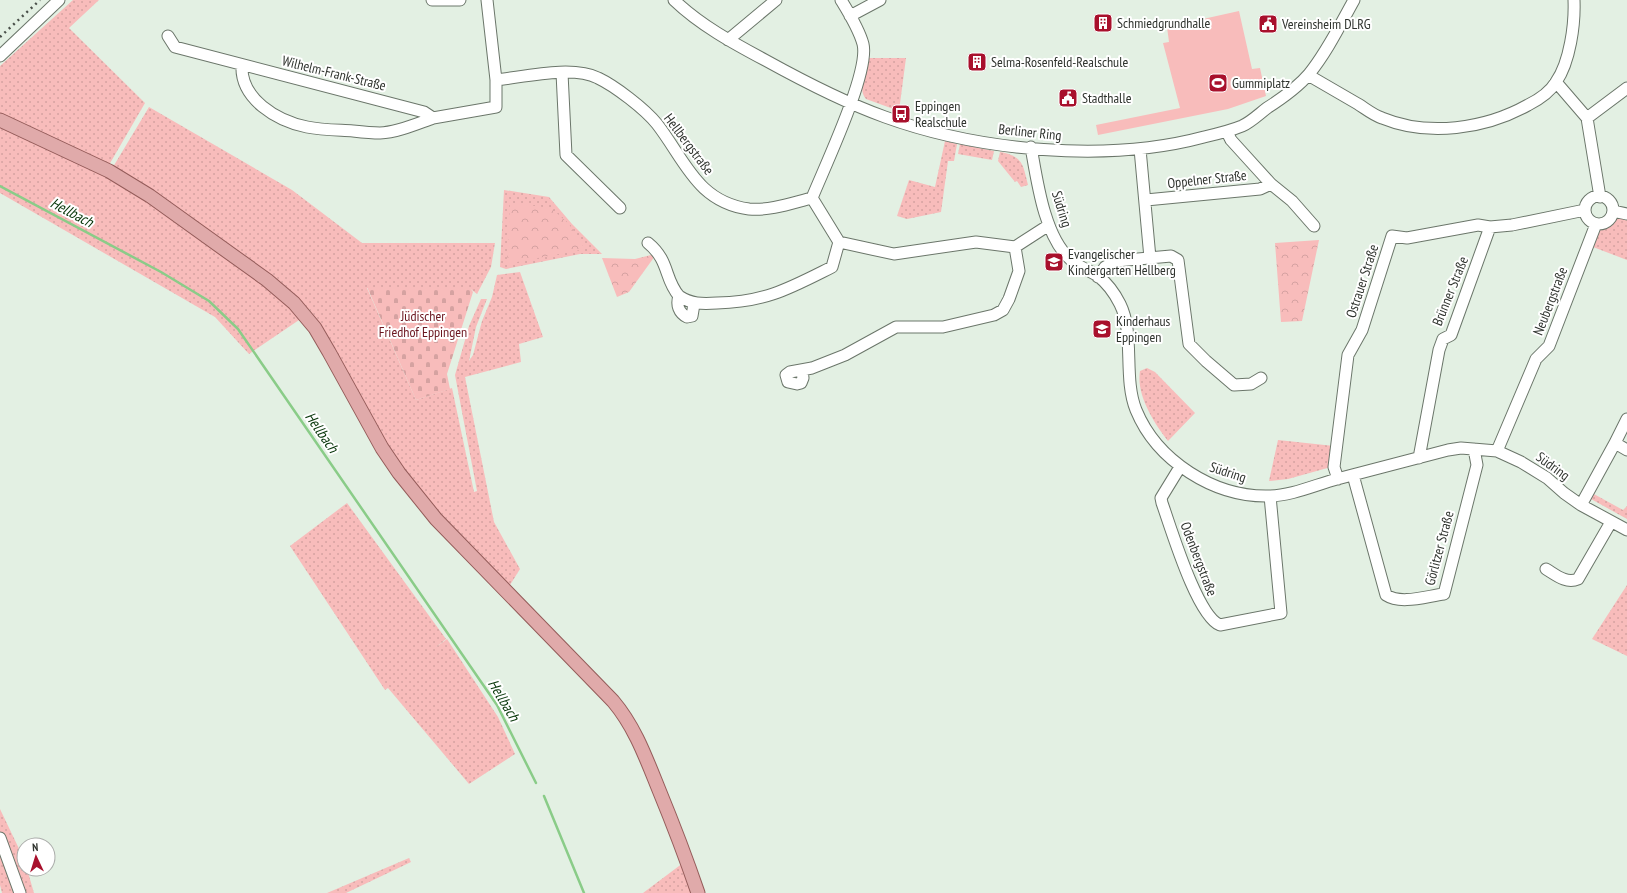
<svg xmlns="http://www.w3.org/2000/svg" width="1627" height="893" font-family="'PT Sans Narrow',sans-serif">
<defs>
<pattern id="grass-dots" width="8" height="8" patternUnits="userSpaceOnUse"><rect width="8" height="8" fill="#f8bcbb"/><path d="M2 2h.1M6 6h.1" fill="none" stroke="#d5a2a1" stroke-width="1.8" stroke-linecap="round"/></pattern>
<pattern id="cemetery-stones" width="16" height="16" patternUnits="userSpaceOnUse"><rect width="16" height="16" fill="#f8bcbb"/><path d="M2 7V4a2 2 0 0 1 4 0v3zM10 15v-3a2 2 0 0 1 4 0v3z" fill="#d5a2a1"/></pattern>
<pattern id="park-crowns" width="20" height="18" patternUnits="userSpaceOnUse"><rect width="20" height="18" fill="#f8bcbb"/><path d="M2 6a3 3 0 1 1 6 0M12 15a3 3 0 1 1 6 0" fill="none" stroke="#d5a2a1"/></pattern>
</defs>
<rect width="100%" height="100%" fill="#e3f0e3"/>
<path fill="url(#grass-dots)" d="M 73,0 L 99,0 L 69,28 L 145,103 L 109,165 L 0,113 L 0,66 Z
M 869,58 L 906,58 L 899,111 L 866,99 C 857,89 866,71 869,58 Z
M 149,107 L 292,190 L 362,243 L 495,243 L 491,267 L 477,294 L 468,287 L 367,288 L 416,400 L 452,388 L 474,492 L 477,491 L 455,375 L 469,326 L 481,299 L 487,299 L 476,327 L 469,361 L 473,355 L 482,321 L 492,297 L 497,275 L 520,272 L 543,337 L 519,344 L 521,362 L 465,377 L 494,522 L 520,569 L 510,585 C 471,545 428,506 396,459 C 364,411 340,358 309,309 L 299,314 L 302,318 L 249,354 L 215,317 L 0,193 L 0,125 L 113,167 Z
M 945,141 L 957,144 L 954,161 L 948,161 L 941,212 L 907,219 L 897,216 L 909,180 L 935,187 Z
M 960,144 L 994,151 L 992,160 L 958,154 Z
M 1000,152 C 1023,156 1023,165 1028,185 L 1021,187 L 1017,181 L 1015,182 L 998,161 Z
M 504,190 L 549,197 L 572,224 L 602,254 L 580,254 L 506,269 L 500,267 Z
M 1621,217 L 1627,219 L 1627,260 L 1593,247 L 1601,228 L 1615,219 Z
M 1147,368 L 1155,372 L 1195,413 L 1168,441 C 1154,423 1136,395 1140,371 Z
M 1278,440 L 1334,446 L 1331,467 L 1288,479 L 1269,481 Z
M 1592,493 L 1623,510 L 1627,506 L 1627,519 L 1591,499 Z
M 347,503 L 446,639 L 435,648 L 447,639 L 498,717 L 515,754 L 469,784 L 388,688 L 385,690 L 290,546 Z
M 1627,585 L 1627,656 L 1592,639 Z
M 0,809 L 22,855 L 24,869 L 27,869 L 34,893 L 2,893 L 0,885 Z
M 409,858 L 411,862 L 346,893 L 327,893 Z
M 683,863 L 693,893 L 643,893 Z"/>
<path fill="url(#cemetery-stones)" d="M 367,287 L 469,287 L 473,292 L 447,374 L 450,389 L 416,400 Z"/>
<path fill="url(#park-crowns)" d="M 510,203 L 551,208 L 569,224 L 585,249 L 507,264 Z
M 1319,240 L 1302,321 L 1281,322 L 1275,243 Z
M 655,254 L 655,256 L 629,292 L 617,297 L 602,258 L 635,259 Z"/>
<path fill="#f8bcbb" d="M 1239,11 L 1252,69 L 1260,68 L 1266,96 L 1228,109 L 1098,135 L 1096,125 L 1180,108 L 1163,43 L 1169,42 L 1167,27 Z"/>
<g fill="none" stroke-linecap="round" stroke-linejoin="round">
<path stroke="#8acc88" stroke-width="2.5" d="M 0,186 L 161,272 L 209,301 L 238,329 L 497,705 L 536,783
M 544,796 L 584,893"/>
<defs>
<path id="minor" d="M 432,0 L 460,0
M 674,0 C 700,25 733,43 765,60 C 803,81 843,102 885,117 C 979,151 1107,163 1204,137 C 1217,134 1230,131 1242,126 C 1251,122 1259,114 1267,108 C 1281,99 1298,87 1309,74 C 1327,52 1340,25 1354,0
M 850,16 L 880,0
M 168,36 L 175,47 L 424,112 L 433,118 L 496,107 L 496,80 L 487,0
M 728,40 L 776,0
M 0,56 L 59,0
M 242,65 C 240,99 277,121 307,127 C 322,130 338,130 353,131 C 362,132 371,133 380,133 C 398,132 416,124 433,118
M 562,73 L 566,155 L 620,208
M 1308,75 C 1325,85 1341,94 1358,104 C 1366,109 1373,115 1382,118 C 1428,137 1485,129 1528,105 C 1538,100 1550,92 1556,82 C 1570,62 1575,24 1574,0
M 496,80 C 524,77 572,65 598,78 C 615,86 645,109 657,124 C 685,160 697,202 749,209 C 770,211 792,203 812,198 C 824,168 870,72 863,44 C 859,29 849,13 841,0
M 1556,82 L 1587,118 L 1600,197
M 1587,118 L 1627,88
M 1227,132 L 1231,140 L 1271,184
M 1031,147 C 1037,180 1044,236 1070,259 C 1078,267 1089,270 1098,276 C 1107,283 1115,294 1120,304 C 1135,334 1123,378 1136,410 C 1157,461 1214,497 1268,496 C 1291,496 1315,485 1337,479 C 1374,469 1411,460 1448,450 L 1461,448 L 1497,451 L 1521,462 L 1547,478 L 1564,493 L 1581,505 L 1627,530
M 1140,149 L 1150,258
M1585 210a14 14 0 1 1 28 0a14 14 0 1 1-28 0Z
M 812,198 L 839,242 L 894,254 L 976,242 L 1015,247 L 1049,225
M 1146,200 L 1260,189 L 1271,184 L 1292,201 L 1314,226
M 1613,211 L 1627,214
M 648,243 C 670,261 664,279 679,296
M 1098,277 L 1105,267 L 1116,261 L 1171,256 L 1178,260 L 1189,344 L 1206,361 L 1234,385 L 1251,384 L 1261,378
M 694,304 L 692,316 L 687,317 C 679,313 676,305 679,296 C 691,304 702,304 717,303 C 766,302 790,288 832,267 L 839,242
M 802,371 L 803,378 L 801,383 L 797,384 L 788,382 L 786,375 L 790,372 L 812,368 L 845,355 L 896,327 L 943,327 L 994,315 L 1003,310 L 1009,299 L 1019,271 L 1015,247
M 1615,443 L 1627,419
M 1497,451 L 1536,359 L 1549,346 L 1596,224
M 1419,458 L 1439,350 L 1443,339 L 1451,335 L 1490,227
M 1180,467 L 1161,498 L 1162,503 C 1171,528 1197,616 1220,625 L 1281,613 L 1270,496
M 1353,475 L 1386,595 C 1401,605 1427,596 1444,594 L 1477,465 L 1474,449
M 1338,479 L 1334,467 L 1348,355 L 1362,330 L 1392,236 L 1407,238 L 1478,225 L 1490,227 L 1512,225 L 1585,210
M 1581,505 L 1615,443 L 1627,450
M 1546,569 C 1556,575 1566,584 1578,579 L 1611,522
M 0,838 L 20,893"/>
<path id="major" d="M 0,120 L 109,171 L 150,196 L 267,280 L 294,303 L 315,328 L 329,352 L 382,448 L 399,473 L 436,519 L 613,701 C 635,727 646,758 659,790 C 673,824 686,858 698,893"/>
</defs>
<use href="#minor" stroke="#6b766a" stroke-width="13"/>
<use href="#major" stroke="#945c5a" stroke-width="15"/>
<use href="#minor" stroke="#fff" stroke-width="11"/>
<use href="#major" stroke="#e0aaaa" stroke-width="13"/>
<path stroke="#494f49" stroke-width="2.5" stroke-dasharray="2 4" stroke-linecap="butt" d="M 0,37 L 40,0"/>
</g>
<defs>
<symbol id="building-square" viewBox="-11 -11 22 22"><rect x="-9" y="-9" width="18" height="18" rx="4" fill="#a8102c" stroke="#fff"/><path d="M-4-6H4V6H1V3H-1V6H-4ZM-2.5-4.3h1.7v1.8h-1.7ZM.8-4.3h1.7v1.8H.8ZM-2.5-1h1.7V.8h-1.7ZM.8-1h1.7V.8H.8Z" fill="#fff"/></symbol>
<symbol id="civic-square" viewBox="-11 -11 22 22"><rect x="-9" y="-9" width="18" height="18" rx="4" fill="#a8102c" stroke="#fff"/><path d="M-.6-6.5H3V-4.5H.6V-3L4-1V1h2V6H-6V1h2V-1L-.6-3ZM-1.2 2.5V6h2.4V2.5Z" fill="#fff"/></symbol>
<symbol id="stadium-square" viewBox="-11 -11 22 22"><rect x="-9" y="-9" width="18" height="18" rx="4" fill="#a8102c" stroke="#fff"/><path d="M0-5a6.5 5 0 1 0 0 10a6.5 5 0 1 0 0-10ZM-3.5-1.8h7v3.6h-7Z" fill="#fff"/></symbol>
<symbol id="bus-square" viewBox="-11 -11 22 22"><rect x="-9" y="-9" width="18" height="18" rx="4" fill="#a8102c" stroke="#fff"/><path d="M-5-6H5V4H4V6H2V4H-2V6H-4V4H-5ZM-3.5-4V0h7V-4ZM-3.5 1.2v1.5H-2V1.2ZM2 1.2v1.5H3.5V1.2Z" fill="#fff"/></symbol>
<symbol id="school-square" viewBox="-11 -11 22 22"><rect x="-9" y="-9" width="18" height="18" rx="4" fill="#a8102c" stroke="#fff"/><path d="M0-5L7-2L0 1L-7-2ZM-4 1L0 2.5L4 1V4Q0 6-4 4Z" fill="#fff"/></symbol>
</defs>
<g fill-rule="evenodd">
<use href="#building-square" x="1092" y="12" width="22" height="22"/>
<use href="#civic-square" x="1257" y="13" width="22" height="22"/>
<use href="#building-square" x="966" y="51" width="22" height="22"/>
<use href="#stadium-square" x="1207" y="72" width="22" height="22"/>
<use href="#civic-square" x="1057" y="87" width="22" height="22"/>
<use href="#bus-square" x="890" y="103" width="22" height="22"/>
<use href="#school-square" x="1043" y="251" width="22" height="22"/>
<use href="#school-square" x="1091" y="318" width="22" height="22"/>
</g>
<g text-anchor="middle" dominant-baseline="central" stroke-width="4" stroke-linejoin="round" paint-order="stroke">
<g font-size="14" fill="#2f332e" stroke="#fff" text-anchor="start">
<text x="1117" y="23">Schmiedgrundhalle</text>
<text x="1282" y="24">Vereinsheim DLRG</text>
<text x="991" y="62">Selma-Rosenfeld-Realschule</text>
<text x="1232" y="83">Gummiplatz</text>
<text x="1082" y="98">Stadthalle</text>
<text x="915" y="106">Eppingen<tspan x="915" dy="16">Realschule</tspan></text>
<text x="1068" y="254">Evangelischer<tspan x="1068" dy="16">Kindergarten Hellberg</tspan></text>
<text x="1116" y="321">Kinderhaus<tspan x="1116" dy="16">Eppingen</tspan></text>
</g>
<g font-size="14" fill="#2f332e" stroke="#fff">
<text transform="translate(334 73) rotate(14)">Wilhelm-Frank-Straße</text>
<text transform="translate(1030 132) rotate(6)">Berliner Ring</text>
<text transform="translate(689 144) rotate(53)">Hellbergstraße</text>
<text transform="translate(1207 179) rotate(-6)">Oppelner Straße</text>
<text transform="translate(1062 209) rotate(73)">Südring</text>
<text transform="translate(1362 281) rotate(-72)">Ostrauer Straße</text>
<text transform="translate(1450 291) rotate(-68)">Brünner Straße</text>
<text transform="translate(1550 301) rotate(-69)">Neubergstraße</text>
<text transform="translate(1553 466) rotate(36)">Südring</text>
<text transform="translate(1228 472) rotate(18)">Südring</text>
<text transform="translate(1439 548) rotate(-75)">Görlitzer Straße</text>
<text transform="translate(1199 559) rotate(69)">Odenbergstraße</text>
</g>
<g font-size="14" fill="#6c1720" stroke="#fff">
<text x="423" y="316">Jüdischer<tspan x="423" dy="16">Friedhof Eppingen</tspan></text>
</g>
<g font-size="15" font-style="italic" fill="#073609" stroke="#fff">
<text transform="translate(72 212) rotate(28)">Hellbach</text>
<text transform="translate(322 432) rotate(55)">Hellbach</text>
<text transform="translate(504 700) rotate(59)">Hellbach</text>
</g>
</g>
<g transform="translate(36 857) rotate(356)"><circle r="19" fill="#ffffff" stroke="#acadab"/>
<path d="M0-3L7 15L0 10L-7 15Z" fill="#a8102c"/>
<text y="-6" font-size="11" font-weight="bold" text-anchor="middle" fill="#2f332e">N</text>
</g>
</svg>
